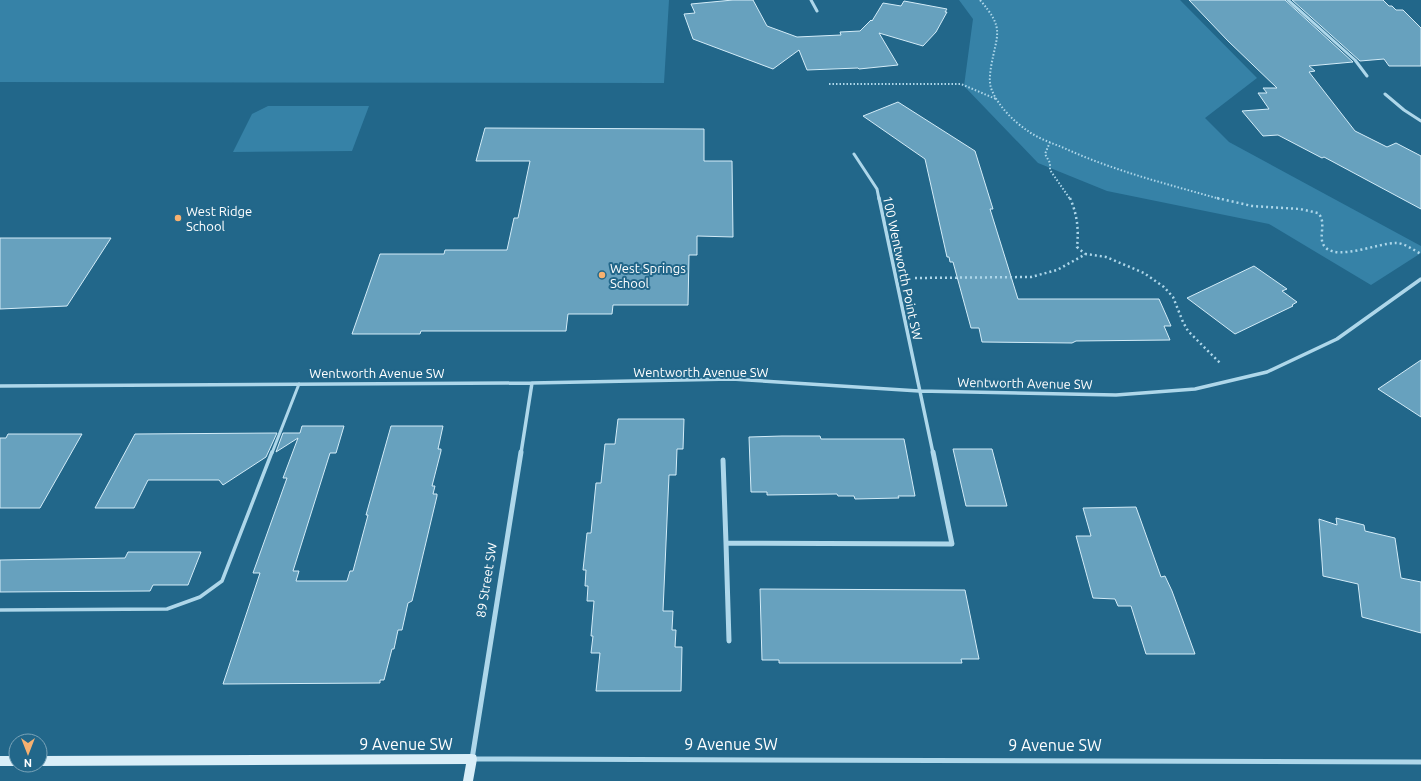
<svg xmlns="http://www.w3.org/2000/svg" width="1421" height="781" font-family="Ubuntu,sans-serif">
<rect width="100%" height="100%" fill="#22678a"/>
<path fill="#3682a7" d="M 0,0 L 669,0 L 664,83 L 0,82 Z
M 959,0 L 1180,0 L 1257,78 L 1205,118 L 1229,142 L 1421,246 L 1421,253 L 1371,285 L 1269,224 L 1107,191 L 1038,163 L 964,86 L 973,19 Z
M 268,106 L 369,106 L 352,151 L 233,152 L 252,114 Z"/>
<path fill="#67a1be" stroke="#d3ecf8" d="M 733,0 L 753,0 L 767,26 L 797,37 L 841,35 L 840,32 L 860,31 L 871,20 L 872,21 L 883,3 L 901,6 L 904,1 L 947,9 L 945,12 L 947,12 L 936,32 L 923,46 L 879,33 L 898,65 L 859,69 L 858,68 L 807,70 L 799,50 L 773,69 L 693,39 L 684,14 L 695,13 L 691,4 Z
M 1189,0 L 1285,0 L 1353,62 L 1309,66 L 1315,71 L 1309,72 L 1355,131 L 1387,147 L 1396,143 L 1421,156 L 1421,209 L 1324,157 L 1322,158 L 1278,135 L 1263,136 L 1242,111 L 1269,109 L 1258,93 L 1267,93 L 1263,88 L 1277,88 L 1228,41 Z
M 1292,0 L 1383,0 L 1389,6 L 1392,6 L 1396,10 L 1403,10 L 1421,28 L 1421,66 L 1389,66 L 1384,59 L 1360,61 Z
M 898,102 L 975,151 L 993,209 L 990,209 L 1018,299 L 1159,299 L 1171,326 L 1164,326 L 1170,340 L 1076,341 L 1072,343 L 982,342 L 979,328 L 971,328 L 953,262 L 950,262 L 949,257 L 947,257 L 925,159 L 863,116 Z
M 485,128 L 704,129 L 704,161 L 732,161 L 733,237 L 697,236 L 697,255 L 689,255 L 688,305 L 613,305 L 612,314 L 568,314 L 566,331 L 421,331 L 420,334 L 352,334 L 380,254 L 444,254 L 445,250 L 507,250 L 514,218 L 518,218 L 530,161 L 476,161 Z
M 0,238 L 111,238 L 67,306 L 0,309 Z
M 1254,266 L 1287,289 L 1282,291 L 1297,302 L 1292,305 L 1293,306 L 1235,334 L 1187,298 Z
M 1421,360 L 1421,417 L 1378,389 Z
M 618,419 L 684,419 L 683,449 L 677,449 L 676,475 L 669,475 L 663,611 L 673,611 L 672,630 L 676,630 L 675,647 L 682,647 L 681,691 L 596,691 L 600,653 L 591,653 L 593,636 L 591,636 L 594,601 L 587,601 L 588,586 L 585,586 L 586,570 L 583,570 L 587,533 L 591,533 L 596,483 L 601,483 L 605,444 L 615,444 Z
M 302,426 L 344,426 L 336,453 L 330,453 L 293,571 L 299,571 L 296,581 L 347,581 L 350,571 L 353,571 L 368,515 L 366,515 L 391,426 L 443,426 L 438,449 L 441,449 L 441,451 L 432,486 L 435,486 L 433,494 L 437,494 L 437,496 L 412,601 L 408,603 L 402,630 L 398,630 L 394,649 L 392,649 L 384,680 L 380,680 L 380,683 L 223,684 L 260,573 L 253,573 L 287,478 L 283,478 L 298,438 L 276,452 L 283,433 L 300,433 Z
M 277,433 L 266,457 L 223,485 L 219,480 L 148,480 L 134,508 L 95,508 L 135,434 Z
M 8,434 L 82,434 L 40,508 L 0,508 L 0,438 L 6,438 Z
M 782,436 L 820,436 L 821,439 L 904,439 L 915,496 L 898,496 L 899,498 L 855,499 L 854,496 L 838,496 L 837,494 L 767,495 L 767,492 L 751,492 L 749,437 Z
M 953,449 L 992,449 L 1007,506 L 966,506 Z
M 1136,507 L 1161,577 L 1165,576 L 1172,591 L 1195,654 L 1146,654 L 1131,606 L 1118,606 L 1115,599 L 1093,598 L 1076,536 L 1091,536 L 1083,508 Z
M 1336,518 L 1364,525 L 1365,531 L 1395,538 L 1401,578 L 1421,582 L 1421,633 L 1362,617 L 1358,584 L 1323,576 L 1319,519 L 1337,525 Z
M 128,552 L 201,552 L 188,585 L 153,585 L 150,591 L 0,592 L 0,560 L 125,558 Z
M 760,589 L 965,590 L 979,659 L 961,659 L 962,663 L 779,663 L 779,660 L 762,660 Z"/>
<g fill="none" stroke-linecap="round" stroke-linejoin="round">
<path stroke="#aed7ea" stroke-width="2" stroke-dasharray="1.5 2" stroke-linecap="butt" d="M 980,0 C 1005,29 997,33 991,67 C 990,74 989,81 991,88 C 997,105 1014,122 1028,131 C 1039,139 1052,143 1064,148 C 1114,171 1167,184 1220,199
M 829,84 L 961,84 L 996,99
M 1050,142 L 1045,154 L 1050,163 L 1050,170 L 1070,199"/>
<path stroke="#aed7ea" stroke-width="2.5" stroke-dasharray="2 3" stroke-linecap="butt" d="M 1070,198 C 1077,214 1079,229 1077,247 L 1085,254
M 1217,198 L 1252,206 L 1300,209 L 1318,213 C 1328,223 1316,239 1326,248 C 1340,260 1378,243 1396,243 C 1404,243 1414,250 1421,254
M 915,278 L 1031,277 L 1057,270 L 1086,254 L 1106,257 L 1144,273 L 1164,287 L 1173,297 L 1183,322 L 1188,331 L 1220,363"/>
<path stroke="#aed7ea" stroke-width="3" d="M 272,453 L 299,384"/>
<path stroke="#aed7ea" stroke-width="3.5" d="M 0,610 L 167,609 L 200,597 L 222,581 L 272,452"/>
<path stroke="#aed7ea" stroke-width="3" d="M 811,0 L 817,11
M 1288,0 L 1355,60 L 1367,76
M 1385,94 L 1404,110 L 1421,121
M 854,154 L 877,189 L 879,199"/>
<path stroke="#aed7ea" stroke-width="3.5" d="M 879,198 L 933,453
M 0,386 L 532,383 L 732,379 L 919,391 L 1116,395 L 1195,389 L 1267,372 L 1337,339 L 1421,279
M 521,453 L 532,383"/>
<path stroke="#aed7ea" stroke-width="5" d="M 521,452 L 472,759 L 1421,762
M 723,460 L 726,543 L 952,544 L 933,452
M 726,543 L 729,641"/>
<path fill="#d9eef8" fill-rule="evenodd" d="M 472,754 L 476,755 L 477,759 L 473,781 L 463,781 L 466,764 L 40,766 L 37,765 L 40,765 L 40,756 Z
M 0,756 L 16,756 L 16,765 L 19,765 L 16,766 L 0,766 Z"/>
</g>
<g fill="#f7b170" stroke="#22678a" stroke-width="1.5">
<circle cx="178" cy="218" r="4"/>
<circle cx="602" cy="275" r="4"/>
</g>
<g text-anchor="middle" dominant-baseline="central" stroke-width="4" stroke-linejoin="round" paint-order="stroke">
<g font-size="13" fill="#fff" stroke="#22678a" text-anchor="start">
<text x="186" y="211">West Ridge<tspan x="186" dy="15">School</tspan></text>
<text x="610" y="268">West Springs<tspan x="610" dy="15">School</tspan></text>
</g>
<g font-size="13" fill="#fff" stroke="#22678a">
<text transform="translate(903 268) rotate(78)">100 Wentworth Point SW</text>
<text x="701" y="372">Wentworth Avenue SW</text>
<text x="377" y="373">Wentworth Avenue SW</text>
<text transform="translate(1025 383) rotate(1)">Wentworth Avenue SW</text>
<text transform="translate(486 580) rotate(-81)">89 Street SW</text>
</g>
<g font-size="16" fill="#fff" stroke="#22678a">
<text x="406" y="744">9 Avenue SW</text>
<text x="731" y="744">9 Avenue SW</text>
<text x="1055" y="745">9 Avenue SW</text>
</g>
</g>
<g transform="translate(28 753) rotate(180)"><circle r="19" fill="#22678a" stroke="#7aa4b9"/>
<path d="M0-3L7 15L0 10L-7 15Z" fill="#f7b170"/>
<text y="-6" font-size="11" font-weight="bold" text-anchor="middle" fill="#ffffff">N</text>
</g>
</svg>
